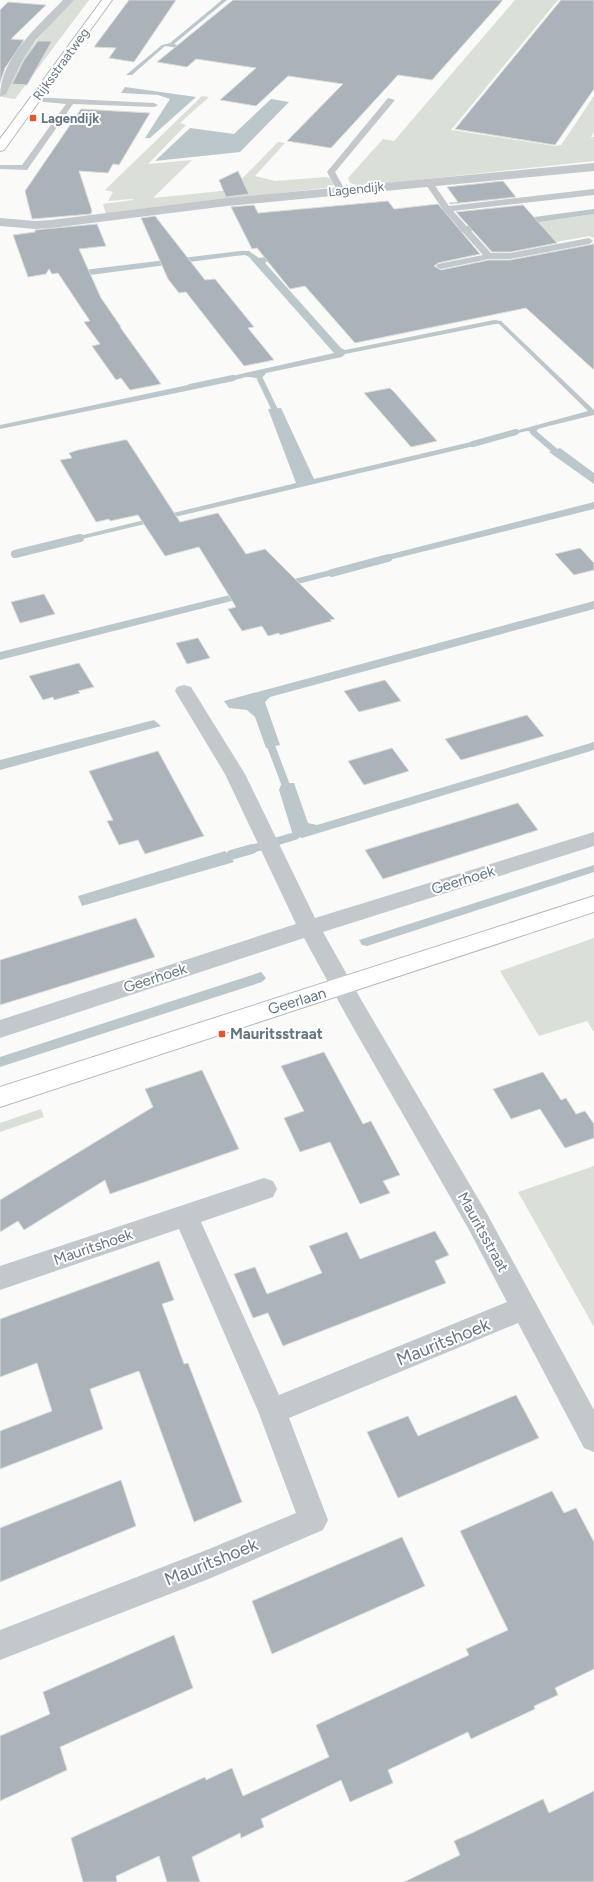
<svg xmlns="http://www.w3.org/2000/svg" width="594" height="1882" font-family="Figtree,sans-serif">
<rect width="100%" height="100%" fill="#fafaf8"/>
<path fill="#dadfd7" d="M 71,0 L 89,0 L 15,99 L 2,97 L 15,75 L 20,60 Z
M 515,0 L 558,0 L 451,130 L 555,146 L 561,145 L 594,96 L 594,132 L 591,137 L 594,137 L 594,161 L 361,186 L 350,183 L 348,178 L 383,139 L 394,141 Z
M 202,96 L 209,97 L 180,123 L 186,125 L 148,164 L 192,160 L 153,198 L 231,190 L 278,142 L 285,143 L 255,176 L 275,181 L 326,177 L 330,178 L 334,184 L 331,187 L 324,188 L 106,214 L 103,204 L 133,200 L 132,199 L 108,201 L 113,192 L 105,190 Z
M 594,214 L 594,237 L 593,238 L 590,236 L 544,244 L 486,230 Z
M 594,938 L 594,1032 L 587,1021 L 539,1036 L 500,971 Z
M 41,1109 L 44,1117 L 0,1132 L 0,1123 Z
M 594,1166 L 594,1327 L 518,1192 Z"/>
<path fill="#bbc7cb" d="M 222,0 L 227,0 L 174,44 L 180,46 L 179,48 L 165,46 L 132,75 L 126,75 L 162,45 L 170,43 Z
M 125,87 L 196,97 L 150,138 L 145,138 L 170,99 L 158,95 L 121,93 Z
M 271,99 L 289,102 L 240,152 L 155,161 L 190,128 L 234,134 Z
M 594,209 L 594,214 L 486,230 L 439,234 L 266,262 L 265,263 L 341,348 L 345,350 L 494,320 L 501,321 L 594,410 L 594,415 L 545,427 L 538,429 L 536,432 L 527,431 L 518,433 L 515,431 L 588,411 L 499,324 L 495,324 L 345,354 L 342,357 L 266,373 C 260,382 257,377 248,377 C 244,377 239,379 235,380 L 232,376 L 334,353 L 249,257 L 245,255 L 235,256 L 90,275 L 84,270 L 240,251 L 249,251 L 259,258 L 351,245 L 431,231 Z
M 188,385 L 191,390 L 0,429 L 0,425 Z
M 281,408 L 314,479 L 471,442 L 474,446 L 82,539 L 79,536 L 296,483 L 268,409 Z
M 560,448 L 594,473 L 594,484 L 549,452 Z
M 594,502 L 594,509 L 389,560 L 387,555 Z
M 330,570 L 333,575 L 0,660 L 0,652 Z
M 594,601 L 594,609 L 270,697 L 265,702 L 280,745 L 266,748 L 255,717 L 247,710 L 229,708 L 224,701 Z
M 154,720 L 161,726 L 0,770 L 0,760 Z
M 594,742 L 594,750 L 302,838 L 295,836 L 292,832 L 279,790 L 281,785 L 285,783 L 294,783 L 308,823 L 317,825 Z
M 225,851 L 234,862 L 82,906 L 78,896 Z
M 594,865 L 594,872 L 367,946 L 362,945 L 359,940 Z
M 261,972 L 266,978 L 262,982 L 0,1067 L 0,1057 Z"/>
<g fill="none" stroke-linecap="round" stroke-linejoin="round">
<path stroke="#bbc7cb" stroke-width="6" d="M 260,379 L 274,408
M 190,387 L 233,378
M 533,432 L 554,450
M 473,444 L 516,432"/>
<path stroke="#bbc7cb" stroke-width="8" d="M 15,554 L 80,538
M 332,573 L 388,558
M 271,746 L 285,783
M 248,850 L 295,836"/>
<path stroke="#bbc7cb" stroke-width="10" d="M 231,855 L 252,849"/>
</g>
<path fill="#aab3b9" stroke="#dcdcda" d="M 129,0 L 176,0 L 134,62 L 109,58 L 116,48 L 94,47 Z
M 233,0 L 503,0 L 432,80 L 398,75 L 331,148 L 287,141 L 343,84 L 288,76 L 256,106 L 220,100 L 256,68 L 196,59 L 187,67 L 157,62 Z
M 561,0 L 594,0 L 594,89 L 555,145 L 455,129 Z
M 8,2 L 46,5 L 11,39 L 24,40 L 5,68 L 0,83 L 0,10 Z
M 38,41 L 52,41 L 27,85 L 12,84 L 24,60 Z
M 81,109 L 150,113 L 119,165 L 113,164 L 108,173 L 79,171 L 92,211 L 91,214 L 32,219 L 25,191 Z
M 238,171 L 249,194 L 226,197 L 219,180 Z
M 503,181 L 516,197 L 450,204 L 449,203 L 458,202 L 447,187 Z
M 388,201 L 394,209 L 438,204 L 480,254 L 438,263 L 434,266 L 441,270 L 489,260 L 510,260 L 594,244 L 594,370 L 526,308 L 355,343 L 305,286 L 290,289 L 257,248 L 252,249 L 231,207 L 254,205 L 258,213 Z
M 523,205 L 557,243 L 510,252 L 492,252 L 456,212 Z
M 155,216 L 205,280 L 215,279 L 254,327 L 248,328 L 274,360 L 244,366 L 186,292 L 179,293 L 168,279 L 141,218 Z
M 97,224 L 106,246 L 79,249 L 101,298 L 121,327 L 120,327 L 161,384 L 130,390 L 121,378 L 116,380 L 92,346 L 100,344 L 84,322 L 90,321 L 58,273 L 52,274 L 49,269 L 46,274 L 28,277 L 13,235 L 35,232 L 35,230 Z
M 390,388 L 395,393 L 437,441 L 411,447 L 364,393 Z
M 124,440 L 127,440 L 180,522 L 218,513 L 246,554 L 265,549 L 335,619 L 330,620 L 332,621 L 280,635 L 279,633 L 268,636 L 262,626 L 242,631 L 228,609 L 236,607 L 199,547 L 165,556 L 138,515 L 110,521 L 109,519 L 96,522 L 60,460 L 72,458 L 69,453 L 78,450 Z
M 580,548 L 594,563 L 594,570 L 574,575 L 555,554 Z
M 44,594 L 55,614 L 20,623 L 11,602 Z
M 198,638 L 210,658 L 187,664 L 176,643 Z
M 79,663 L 94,687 L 78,691 L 80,693 L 54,700 L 53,697 L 43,700 L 29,676 Z
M 385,680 L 401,701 L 359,712 L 344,691 Z
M 527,715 L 544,736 L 461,760 L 445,739 Z
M 392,748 L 409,771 L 364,785 L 348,761 Z
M 158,751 L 204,836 L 145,854 L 138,840 L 119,845 L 107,821 L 113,820 L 89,771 Z
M 518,803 L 538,830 L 383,879 L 365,850 Z
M 136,918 L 155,957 L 0,1005 L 0,960 Z
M 324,1052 L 363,1124 L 371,1121 L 400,1175 L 383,1181 L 390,1193 L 360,1204 L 330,1142 L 300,1152 L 284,1118 L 304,1111 L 281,1066 Z
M 202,1070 L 239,1149 L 110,1194 L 105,1180 L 24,1230 L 18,1221 L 0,1232 L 0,1200 L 153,1107 L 145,1089 Z
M 543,1072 L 561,1100 L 566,1098 L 576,1114 L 585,1111 L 594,1124 L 594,1138 L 565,1148 L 540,1109 L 511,1119 L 493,1089 Z
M 435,1231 L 449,1255 L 435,1261 L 446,1283 L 283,1346 L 268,1313 L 253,1318 L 234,1274 L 255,1267 L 267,1294 L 322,1273 L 309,1246 L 347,1232 L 360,1259 Z
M 159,1261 L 174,1300 L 162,1304 L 184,1364 L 188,1363 L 242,1502 L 194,1522 L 139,1371 L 90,1389 L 103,1429 L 0,1469 L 0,1431 L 52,1411 L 37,1363 L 0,1377 L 0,1319 Z
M 516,1395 L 539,1438 L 398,1498 L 367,1432 L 408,1416 L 418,1436 Z
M 121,1480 L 136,1526 L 0,1582 L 0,1528 Z
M 552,1491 L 564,1513 L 576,1508 L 594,1542 L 594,1669 L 555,1688 L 558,1695 L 534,1706 L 535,1709 L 471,1739 L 468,1732 L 388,1770 L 393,1783 L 350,1802 L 341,1780 L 261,1819 L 264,1827 L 241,1838 L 240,1833 L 192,1857 L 200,1882 L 167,1882 L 159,1856 L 116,1876 L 117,1882 L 83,1882 L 71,1838 L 205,1777 L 206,1780 L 232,1768 L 243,1796 L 329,1757 L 316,1725 L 469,1655 L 466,1649 L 508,1630 L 460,1531 Z
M 402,1537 L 425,1586 L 272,1654 L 252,1601 Z
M 174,1635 L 193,1688 L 60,1747 L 67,1770 L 0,1801 L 0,1736 L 50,1714 L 43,1692 Z
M 594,1791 L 594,1882 L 404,1882 L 460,1855 L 454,1841 L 472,1833 L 543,1799 L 549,1813 Z"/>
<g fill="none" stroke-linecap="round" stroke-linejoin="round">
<defs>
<path id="secondary" d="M 102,0 L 112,0 L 4,150 L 0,151 L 0,139 Z
M 594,896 L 594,912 L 0,1107 L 0,1087 Z"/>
</defs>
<use href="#secondary" stroke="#b3babf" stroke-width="2"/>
<path fill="#c3c8cc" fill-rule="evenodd" d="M 32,97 L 154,103 L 158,105 L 154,107 L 73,104 L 27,170 L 0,169 L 0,165 L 22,165 L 66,104 L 35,101 L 32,101 Z
M 388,98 L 395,100 L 335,172 L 345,190 L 344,192 L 338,192 L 327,172 Z
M 428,179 L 431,180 L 449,206 L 594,189 L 594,195 L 453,211 L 491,253 L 510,253 L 589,238 L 593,241 L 589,244 L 510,259 L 489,259 L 441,269 L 438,268 L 436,266 L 438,264 L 483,255 L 444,211 L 424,182 Z"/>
<path fill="#c3c8cc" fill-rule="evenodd" d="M 63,0 L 74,0 L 35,41 L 23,59 L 6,94 L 0,97 C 0,58 38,26 63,0 Z
M 594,163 L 594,171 L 227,206 L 51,228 L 35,229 L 0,226 L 0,218 L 35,221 L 51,220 L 227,198 Z
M 184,685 L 191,687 L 245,774 L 315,918 L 594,832 L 594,846 L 323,932 L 363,1003 L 486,1212 L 594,1410 L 594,1452 L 584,1448 L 518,1323 L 289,1418 L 328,1520 L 323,1530 L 211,1578 L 0,1660 L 0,1630 L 209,1549 L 296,1513 L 258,1411 L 179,1229 L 0,1290 L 0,1266 L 264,1178 L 273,1181 L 277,1189 L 273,1197 L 201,1222 L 279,1395 L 507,1302 L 468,1228 L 346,1015 L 304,938 L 0,1038 L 0,1020 L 296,924 L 225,774 L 175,691 L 177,687 Z"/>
<use href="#secondary" fill="#fff" fill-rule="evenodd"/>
</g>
<g fill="#e4572e" stroke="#fff" stroke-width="1.5">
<rect x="29" y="114" width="8" height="8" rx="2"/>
<rect x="218" y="1030" width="8" height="8" rx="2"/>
</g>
<g text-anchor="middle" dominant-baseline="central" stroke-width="4" stroke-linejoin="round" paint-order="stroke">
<g font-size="13" fill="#657683" stroke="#fff">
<text transform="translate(61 64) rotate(-54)">Rijksstraatweg</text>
<text transform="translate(356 189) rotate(-6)">Lagendijk</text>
</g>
<g font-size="13" font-weight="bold" fill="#657683" stroke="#fff" text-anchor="start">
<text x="41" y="118">Lagendijk</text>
</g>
<g font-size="15" fill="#657683" stroke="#fff">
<text transform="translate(463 880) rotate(-17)">Geerhoek</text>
<text transform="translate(155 978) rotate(-18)">Geerhoek</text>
<text transform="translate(297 1001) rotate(-17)">Geerlaan</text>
<text transform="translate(483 1232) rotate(61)">Mauritsstraat</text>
<text transform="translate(93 1247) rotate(-19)">Mauritshoek</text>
</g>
<g font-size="15" font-weight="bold" fill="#657683" stroke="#fff" text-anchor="start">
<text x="230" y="1034">Mauritsstraat</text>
</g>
<g font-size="18" fill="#657683" stroke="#fff">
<text transform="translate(443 1342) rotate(-22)">Mauritshoek</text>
<text transform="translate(211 1562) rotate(-22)">Mauritshoek</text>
</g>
</g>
</svg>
